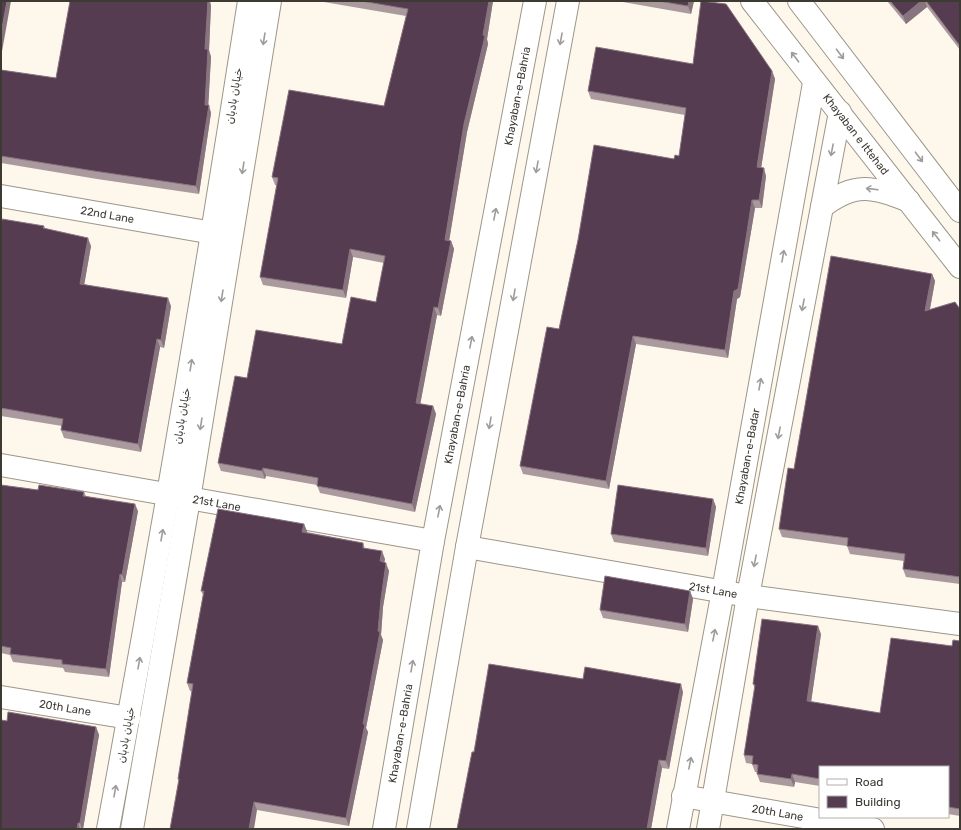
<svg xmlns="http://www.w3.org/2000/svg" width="961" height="830" font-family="Rubik,Cairo,sans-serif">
<rect width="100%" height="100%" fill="#fef8ec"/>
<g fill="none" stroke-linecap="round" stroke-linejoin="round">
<defs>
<g id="street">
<path id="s1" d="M 1,196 L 213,233"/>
<path id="s2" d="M 1,465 L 433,541"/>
<path id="s3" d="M 467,547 L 748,596 L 960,624"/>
<path id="s4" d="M 1,697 L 129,718"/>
<path id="s5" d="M 683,796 L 873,829"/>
<path d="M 108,829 C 159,554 206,278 249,1"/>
<path d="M 132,829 L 189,499 L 270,1"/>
</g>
<g id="secondary">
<path id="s6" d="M 384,829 L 433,541 L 535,1"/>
<path d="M 418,829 L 467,547 L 568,1"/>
<path id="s7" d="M 678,829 L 723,591 L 814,83"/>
<path d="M 708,829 L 748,596 L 840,112"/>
</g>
<g id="primary">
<path id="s8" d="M 752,1 L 960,267"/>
<path d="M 799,1 L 960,211"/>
<path d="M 822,207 C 854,182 873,186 909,201"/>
</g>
</defs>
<use href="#street" stroke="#9d9688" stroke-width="24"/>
<use href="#secondary" stroke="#9d9688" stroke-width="24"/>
<use href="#primary" stroke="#9d9688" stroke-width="24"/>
<use href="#street" stroke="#fff" stroke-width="22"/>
<use href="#secondary" stroke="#fff" stroke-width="22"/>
<use href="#primary" stroke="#fff" stroke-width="22"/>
</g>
<path fill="#aa9a9e" d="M 318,1 L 493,1 L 487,39 L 488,44 L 467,132 L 449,240 L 451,241 L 454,249 L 441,316 L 437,315 L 420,404 L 433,406 L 436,414 L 415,512 L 320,493 L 317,485 L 266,476 L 265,479 L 221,471 L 218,463 L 247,378 L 342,344 L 376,302 L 384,263 L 353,257 L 346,298 L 263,285 L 260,277 L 277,185 L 275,185 L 272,177 L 384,106 L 406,16 Z
M 617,1 L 694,1 L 691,14 Z
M 887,1 L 960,1 L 960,50 L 927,7 L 906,24 Z
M 211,5 L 209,50 L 211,57 L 208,105 L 211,113 L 199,194 L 97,179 L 1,163 L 1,70 L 56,78 Z
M 693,64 L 772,71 L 775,79 L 761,168 L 766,176 L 762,208 L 755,208 L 740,297 L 737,299 L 728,358 L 636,344 L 609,489 L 523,474 L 520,466 L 559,329 L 578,240 L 674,159 L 679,156 L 685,115 L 591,99 L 588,91 Z
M 44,226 L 45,228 L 91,246 L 84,284 L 171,306 L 164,348 L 160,347 L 141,452 L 64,438 L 61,430 L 62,426 L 1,416 L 1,227 Z
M 932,274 L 935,281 L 930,309 L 960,309 L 960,584 L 906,577 L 903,569 L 904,561 L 850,554 L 847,546 L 782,537 L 779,529 L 794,469 Z
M 1,485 L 38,490 L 84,492 L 86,496 L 138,511 L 125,582 L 122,582 L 109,677 L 65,672 L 63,668 L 13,662 L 10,655 L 1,653 Z
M 713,499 L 716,507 L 708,556 L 614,542 L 611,534 Z
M 304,524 L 307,532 L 363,543 L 365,549 L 385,559 L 384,563 L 389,571 L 383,607 L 381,635 L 383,640 L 366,728 L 368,732 L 349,826 L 257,810 L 179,782 L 178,779 L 192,691 L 190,691 L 187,683 L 203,595 L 201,591 Z
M 690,591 L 693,599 L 688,632 L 603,618 L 600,610 Z
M 821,634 L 811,702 L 880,713 L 952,646 L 960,641 L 960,816 L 948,814 L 948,767 L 820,767 L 820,786 L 795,782 L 794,787 L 760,782 L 757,774 L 757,772 L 755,772 L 752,764 L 746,763 L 744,755 L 755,688 L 753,684 Z
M 583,679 L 683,692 L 669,769 L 662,768 L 651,829 L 457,829 L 474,752 Z
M 7,721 L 96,727 L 99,735 L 83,829 L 1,829 Z"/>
<path fill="#88747f" d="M 7,1 L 11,1 L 1,57 L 1,34 Z
M 208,1 L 210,1 L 211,5 L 209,50 L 211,57 L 208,111 L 209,105 L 211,113 L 199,194 L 196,186 L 205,105 L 205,49 Z
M 489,1 L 493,1 L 487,39 L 488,44 L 467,132 L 448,248 L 445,240 L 464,124 Z
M 689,1 L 694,1 L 691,14 L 688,6 Z
M 921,1 L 925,1 L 927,7 L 906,24 L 903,16 Z
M 772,71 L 775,79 L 760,175 L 757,167 Z
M 764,168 L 766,176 L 762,208 L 759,200 Z
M 752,200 L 755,208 L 740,297 L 737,299 L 728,358 L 725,350 L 734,291 Z
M 88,238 L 91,246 L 83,292 L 80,284 Z
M 451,241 L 454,249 L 441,316 L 438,308 Z
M 350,249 L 353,257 L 346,298 L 343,290 Z
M 932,274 L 935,281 L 928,319 L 925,311 Z
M 168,298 L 171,306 L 164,348 L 161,340 Z
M 434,307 L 437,315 L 419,411 L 416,403 Z
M 633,336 L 636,344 L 609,489 L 606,481 Z
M 157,339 L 160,347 L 141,452 L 138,444 Z
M 433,406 L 436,414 L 415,512 L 412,504 Z
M 263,468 L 266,476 L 265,479 L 262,471 Z
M 713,499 L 716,507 L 708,556 L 706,548 Z
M 135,504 L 138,511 L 125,582 L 122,575 Z
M 304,524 L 307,531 L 305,539 L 302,532 Z
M 382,551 L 385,559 L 383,569 L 380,561 Z
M 386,563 L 389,571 L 383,607 L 381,635 L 383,640 L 366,728 L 368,732 L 349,826 L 346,818 L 363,724 L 378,631 L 381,599 Z
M 120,574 L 122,582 L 109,677 L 106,669 Z
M 690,591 L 693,599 L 688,632 L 685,624 Z
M 818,626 L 821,634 L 810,709 L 807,701 Z
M 681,684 L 683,692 L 669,769 L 666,761 Z
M 96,727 L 99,735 L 83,829 L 82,829 L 80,823 Z
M 659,760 L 662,768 L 651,829 L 647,829 Z
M 792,774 L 795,782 L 794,787 L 791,779 Z
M 254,802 L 257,810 L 254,829 L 249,829 Z
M 78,823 L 80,829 L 77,829 Z"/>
<path fill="#553c50" stroke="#88747f" d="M 1,1 L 7,1 L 1,34 Z
M 70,1 L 208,1 L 205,49 L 208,49 L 205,105 L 209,105 L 196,186 L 94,171 L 1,156 L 1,70 L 56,78 Z
M 361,1 L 489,1 L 483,35 L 485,36 L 464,124 L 445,240 L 451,241 L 438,308 L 434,307 L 416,403 L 433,406 L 412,504 L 317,486 L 318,478 L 263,468 L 262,471 L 218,463 L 235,376 L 247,378 L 256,330 L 342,344 L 351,297 L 376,302 L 385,256 L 350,249 L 343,290 L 260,277 L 278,178 L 272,177 L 289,90 L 384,106 L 408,9 Z
M 658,1 L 689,1 L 688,6 Z
M 701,1 L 726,4 L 772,71 L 757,167 L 764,168 L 759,200 L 752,200 L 738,289 L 734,291 L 725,350 L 633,336 L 606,481 L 520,466 L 547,327 L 559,329 L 578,240 L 594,145 L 674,159 L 675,155 L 679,156 L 686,108 L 588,91 L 596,47 L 693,64 Z
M 890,1 L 921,1 L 903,16 Z
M 926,1 L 960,1 L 960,46 Z
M 2,219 L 44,226 L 43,228 L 88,238 L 80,284 L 168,298 L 161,340 L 157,339 L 138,444 L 61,430 L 63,419 L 1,408 L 1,227 Z
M 831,256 L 932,274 L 925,311 L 955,302 L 960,309 L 960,577 L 903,569 L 905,554 L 847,546 L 848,538 L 779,529 L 788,468 L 794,469 Z
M 1,485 L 38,490 L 39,485 L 84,492 L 83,496 L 135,504 L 122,575 L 120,574 L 106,669 L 62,664 L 62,660 L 10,654 L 11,648 L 1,646 Z
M 618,485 L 713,499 L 706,548 L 611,534 Z
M 218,509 L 304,524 L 302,532 L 363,543 L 363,548 L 382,551 L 380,561 L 386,563 L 381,599 L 378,631 L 380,632 L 363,724 L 365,724 L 346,818 L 254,802 L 249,829 L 170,829 L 179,779 L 178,779 L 193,684 L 187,683 L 204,591 L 201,591 Z
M 605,576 L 690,591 L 685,624 L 600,610 Z
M 762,619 L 818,626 L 807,701 L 880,713 L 891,638 L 952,646 L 953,640 L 960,641 L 960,809 L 948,807 L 948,767 L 820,767 L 820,779 L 792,774 L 791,779 L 757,774 L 758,765 L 752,764 L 753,756 L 744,755 L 755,685 L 753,684 Z
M 489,664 L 583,679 L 585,667 L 681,684 L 666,761 L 659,760 L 647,829 L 457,829 L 472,752 L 474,752 Z
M 8,712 L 96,727 L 80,823 L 78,823 L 77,829 L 1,829 L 1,720 L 7,721 Z"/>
<defs><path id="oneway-shaft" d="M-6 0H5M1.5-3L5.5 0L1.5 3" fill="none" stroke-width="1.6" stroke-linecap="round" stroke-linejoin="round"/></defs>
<g stroke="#9e9c9a">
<use href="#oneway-shaft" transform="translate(264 39) rotate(99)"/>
<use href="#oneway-shaft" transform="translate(561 39) rotate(100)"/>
<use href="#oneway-shaft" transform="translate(840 54) rotate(53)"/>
<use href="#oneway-shaft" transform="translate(795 57) rotate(-127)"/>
<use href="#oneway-shaft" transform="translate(832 150) rotate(101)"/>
<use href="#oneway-shaft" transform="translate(919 157) rotate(53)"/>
<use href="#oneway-shaft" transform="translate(537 167) rotate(100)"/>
<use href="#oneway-shaft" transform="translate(243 168) rotate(99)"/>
<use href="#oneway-shaft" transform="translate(872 189) rotate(-173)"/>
<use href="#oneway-shaft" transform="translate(495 214) rotate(-79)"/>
<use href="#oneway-shaft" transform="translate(936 236) rotate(-128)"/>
<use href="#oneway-shaft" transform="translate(783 256) rotate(-80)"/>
<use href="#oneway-shaft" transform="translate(514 295) rotate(100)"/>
<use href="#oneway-shaft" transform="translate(222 296) rotate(99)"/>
<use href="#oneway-shaft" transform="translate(803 305) rotate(101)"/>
<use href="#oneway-shaft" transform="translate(471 342) rotate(-79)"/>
<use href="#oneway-shaft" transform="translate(191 365) rotate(-81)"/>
<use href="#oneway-shaft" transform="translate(760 384) rotate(-80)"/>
<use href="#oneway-shaft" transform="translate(490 423) rotate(100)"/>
<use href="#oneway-shaft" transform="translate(201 424) rotate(99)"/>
<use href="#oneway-shaft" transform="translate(779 433) rotate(101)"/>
<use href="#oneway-shaft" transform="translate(439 511) rotate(-79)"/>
<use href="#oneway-shaft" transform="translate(162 535) rotate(-80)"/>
<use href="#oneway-shaft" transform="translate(755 561) rotate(101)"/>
<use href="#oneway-shaft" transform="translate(714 635) rotate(-79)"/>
<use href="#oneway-shaft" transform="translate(139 663) rotate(-80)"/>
<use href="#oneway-shaft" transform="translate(412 666) rotate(-80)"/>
<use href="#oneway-shaft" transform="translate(690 763) rotate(-79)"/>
<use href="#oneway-shaft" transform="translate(115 791) rotate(-80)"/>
</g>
<g text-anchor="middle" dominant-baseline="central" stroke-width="4" stroke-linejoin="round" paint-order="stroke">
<g font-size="11" fill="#3d3a34" stroke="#fff">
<text transform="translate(234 96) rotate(-81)">خیابان بادبان</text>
<text stroke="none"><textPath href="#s6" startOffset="745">Khayaban-e-Bahria</textPath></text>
<text stroke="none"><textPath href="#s8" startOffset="169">Khayaban e Ittehad</textPath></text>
<text stroke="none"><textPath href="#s1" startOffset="108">22nd Lane</textPath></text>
<text stroke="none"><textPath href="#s6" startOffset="421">Khayaban-e-Bahria</textPath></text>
<text transform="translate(182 416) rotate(-81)">خیابان بادبان</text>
<text stroke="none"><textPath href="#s7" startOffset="379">Khayaban-e-Badar</textPath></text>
<text stroke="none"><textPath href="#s2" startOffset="219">21st Lane</textPath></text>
<text stroke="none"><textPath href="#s3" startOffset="250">21st Lane</textPath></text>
<text stroke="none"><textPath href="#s4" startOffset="65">20th Lane</textPath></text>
<text stroke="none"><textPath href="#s6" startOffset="97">Khayaban-e-Bahria</textPath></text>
<text transform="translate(126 735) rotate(-80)">خیابان بادبان</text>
<text stroke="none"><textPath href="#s5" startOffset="96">20th Lane</textPath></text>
</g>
</g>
<rect width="961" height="830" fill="none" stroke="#3d3a34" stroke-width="4"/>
<rect x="819" y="766" width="130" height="52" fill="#ffffff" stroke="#b1b0ae"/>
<rect x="827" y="779" width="20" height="6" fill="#ffffff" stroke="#b1b0ae"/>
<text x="855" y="786" font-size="12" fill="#3d3a34">Road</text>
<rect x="827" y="796" width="20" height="12" fill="#553c50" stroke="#b1b0ae"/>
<text x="855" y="806" font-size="12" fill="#3d3a34">Building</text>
</svg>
